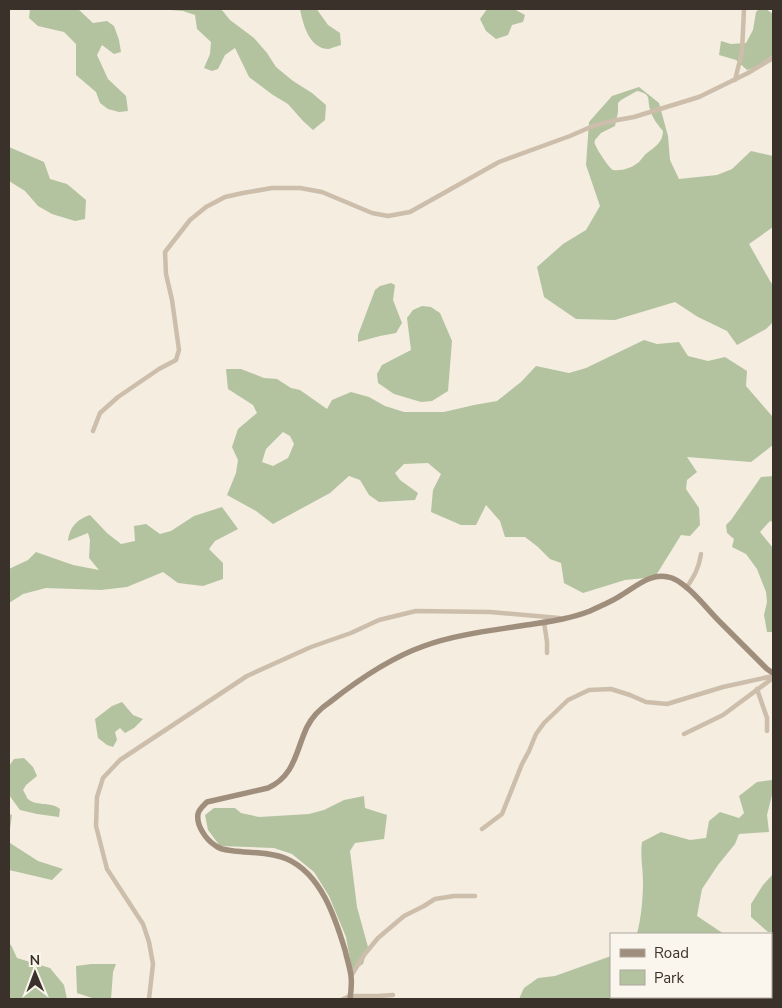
<svg xmlns="http://www.w3.org/2000/svg" width="782" height="1008" font-family="'Nunito Sans',sans-serif">
<rect width="100%" height="100%" fill="#f4ede0"/>
<path fill="#b3c3a0" fill-rule="evenodd" d="M 30,9 L 78,9 L 93,23 L 107,21 L 114,26 L 119,40 L 121,52 L 114,54 L 102,45 L 97,55 L 108,79 L 126,96 L 128,111 L 119,112 L 108,109 L 100,103 L 96,92 L 76,75 L 76,44 L 64,32 L 38,26 L 29,18 Z
M 169,9 L 221,9 L 230,20 L 254,38 L 267,53 L 276,67 L 293,81 L 312,93 L 326,105 L 325,120 L 313,130 L 303,121 L 288,104 L 273,95 L 249,77 L 235,48 L 225,55 L 218,69 L 212,71 L 204,68 L 210,54 L 211,42 L 197,29 L 195,15 L 183,11 L 170,10 Z
M 300,9 L 318,9 L 318,11 L 328,25 L 340,33 L 341,45 C 337,46 332,48 329,49 C 309,49 303,24 300,9 Z
M 487,9 L 514,9 L 525,15 L 523,22 L 512,25 L 508,35 L 496,39 L 486,31 L 480,19 Z
M 759,9 L 766,9 L 773,14 L 773,55 L 756,67 L 747,70 L 736,60 L 719,55 L 721,41 L 731,44 L 746,43 L 753,30 L 756,12 Z
M 639,87 L 659,103 L 668,136 L 670,160 L 679,179 L 717,175 L 732,169 L 751,151 L 773,156 L 773,227 L 749,244 L 770,281 L 773,285 L 773,322 L 766,329 L 737,345 L 727,331 L 698,317 L 675,302 L 615,320 L 576,319 L 544,297 L 537,267 L 563,244 L 586,230 L 600,206 L 586,165 L 589,122 L 612,96 ZM 637,91 C 652,94 647,99 650,109 C 652,118 658,125 663,131 C 663,142 655,147 647,153 C 644,155 642,159 639,162 C 632,168 622,171 613,170 C 609,168 596,148 595,144 C 594,143 595,141 595,140 L 601,133 L 615,126 L 618,112 L 618,103 L 621,100 Z
M 9,147 L 44,162 L 50,179 L 67,184 L 86,200 L 85,219 L 75,221 L 52,214 L 38,206 L 25,191 L 9,181 Z
M 391,283 L 395,285 L 393,300 L 402,323 L 396,333 L 380,336 L 358,342 L 358,335 L 375,290 L 380,286 Z
M 422,306 L 431,307 L 440,313 L 452,341 L 448,391 L 432,401 L 421,402 L 394,394 L 378,383 L 377,374 L 382,365 L 411,350 L 407,318 L 413,310 Z
M 644,340 L 657,344 L 679,342 L 688,356 L 708,361 L 725,357 L 747,371 L 746,386 L 772,416 L 773,421 L 773,445 L 751,462 L 687,457 L 697,472 L 687,480 L 686,489 L 699,508 L 700,525 L 690,536 L 681,535 L 655,577 L 625,580 L 583,593 L 564,583 L 561,563 L 550,559 L 538,547 L 525,537 L 505,537 L 500,521 L 486,505 L 476,525 L 461,525 L 431,512 L 433,490 L 441,474 L 428,463 L 404,464 L 395,473 L 400,480 L 418,493 L 415,500 L 379,502 L 369,495 L 360,480 L 349,476 L 330,493 L 273,524 L 256,511 L 227,495 L 236,473 L 238,460 L 232,447 L 238,429 L 257,413 L 253,405 L 228,389 L 226,369 L 241,369 L 264,378 L 277,379 L 291,388 L 300,390 L 327,409 L 332,400 L 351,392 L 369,397 L 385,406 L 404,412 L 444,412 L 474,405 L 497,401 L 521,382 L 536,366 L 569,373 L 586,368 ZM 283,432 L 290,436 L 294,444 L 288,458 L 273,466 L 262,462 L 266,449 Z
M 773,476 L 773,522 L 770,521 L 760,532 L 773,548 L 773,632 L 767,632 L 764,615 L 767,602 L 766,592 L 757,569 L 746,554 L 732,547 L 734,539 L 727,533 L 726,525 L 731,520 L 761,477 Z
M 222,507 L 238,529 L 215,541 L 209,549 L 223,563 L 223,579 L 203,586 L 178,583 L 163,572 L 127,587 L 101,590 L 46,588 L 23,594 L 9,603 L 9,569 L 28,560 L 36,552 L 73,565 L 99,570 L 89,558 L 90,540 L 88,533 L 68,541 C 69,528 77,519 90,515 L 107,533 L 121,544 L 135,541 L 134,526 L 146,524 L 160,534 L 171,531 L 194,516 Z
M 122,702 L 133,715 L 143,719 L 134,728 L 125,733 L 120,728 L 115,732 L 117,740 L 113,747 L 107,745 L 98,738 L 95,719 L 112,706 Z
M 24,758 L 33,767 L 37,776 L 26,785 L 23,790 C 23,790 27,797 27,798 C 35,807 51,801 60,809 L 59,817 L 37,814 L 20,810 L 9,795 L 9,766 L 14,759 Z
M 772,780 L 772,795 L 767,815 L 769,832 L 739,834 L 735,844 L 718,865 L 702,889 L 697,916 L 724,934 L 637,934 C 641,918 643,899 643,882 C 643,868 640,856 642,842 L 661,832 L 690,840 L 706,838 L 709,821 L 720,812 L 739,818 L 744,813 L 739,796 L 757,782 Z
M 364,796 L 365,808 L 387,815 L 384,839 L 355,843 L 350,851 L 357,907 L 368,947 L 363,964 L 352,971 L 346,937 L 329,896 L 314,872 L 292,854 L 274,848 L 220,846 L 208,830 L 205,815 L 214,808 L 235,808 L 241,813 L 259,817 L 309,814 L 324,810 L 344,800 Z
M 9,814 L 12,815 L 10,829 L 10,843 L 38,861 L 63,869 L 52,880 L 9,870 Z
M 773,874 L 773,932 L 768,932 L 751,917 L 751,904 L 763,885 Z
M 9,944 L 11,945 L 17,958 L 50,968 L 64,985 L 67,999 L 9,999 Z
M 611,956 L 611,997 L 666,997 L 666,999 L 519,999 L 524,988 L 538,978 L 555,976 Z
M 91,964 L 116,964 L 113,972 L 111,999 L 95,999 L 77,993 L 76,966 Z
M 771,966 L 773,967 L 773,999 L 722,999 L 724,997 L 771,997 Z"/>
<g fill="none" stroke-linecap="round" stroke-linejoin="round">
<path stroke="#ccbeab" stroke-width="4.5" d="M 735,80 L 742,52 L 744,9
M 93,431 L 100,413 L 118,397 L 159,369 L 176,360 L 179,350 L 172,300 L 166,274 L 165,252 L 190,220 L 206,207 L 225,197 L 243,193 L 272,188 L 300,188 L 322,192 L 372,213 L 388,216 L 410,212 L 499,162 L 570,136 L 593,126 L 612,121 L 634,117 L 699,97 L 748,73 L 773,58
M 686,588 C 694,577 699,568 701,554
M 544,622 L 547,642 L 547,653
M 757,689 L 767,718 L 767,731
M 684,734 L 723,715 L 773,678
M 482,829 L 502,814 L 522,764 L 529,751 L 536,734 L 544,723 L 568,700 L 589,690 L 611,689 L 630,695 L 646,702 L 667,704 L 723,687 L 773,676
M 351,976 L 364,955 L 378,938 L 404,916 L 424,906 L 435,899 L 454,896 L 475,896
M 771,984 L 773,985
M 149,999 L 153,964 L 149,942 L 143,924 L 107,869 L 96,826 L 97,797 L 103,778 L 120,760 L 247,676 L 311,647 L 351,633 L 379,620 L 416,611 L 490,612 L 559,618
M 343,999 L 350,996 L 378,996 L 393,995"/>
<path stroke="#a08e7d" stroke-width="5.5" d="M 350,999 C 351,992 352,984 351,976 C 350,968 347,959 345,950 C 335,917 321,874 287,859 C 271,852 251,853 234,851 C 227,850 221,850 216,846 C 206,840 196,825 198,814 C 199,809 203,806 207,802 L 268,788 C 295,776 296,750 307,727 C 312,717 321,708 330,702 C 358,680 390,658 424,646 C 454,635 488,631 520,626 C 544,622 567,620 590,611 C 600,606 611,602 620,596 C 636,587 651,571 672,578 C 689,585 706,608 719,621 C 735,637 751,653 767,669 L 773,673"/>
</g>
<rect width="782" height="1008" fill="none" stroke="#3a312b" stroke-width="20"/>
<rect x="610" y="933" width="162" height="65" fill="#fbf6ed" stroke="#aea79f"/>
<rect x="620" y="949" width="25" height="8" fill="#a08e7d" stroke="#aea79f"/>
<text x="654" y="958" font-size="15" fill="#3a312b">Road</text>
<rect x="620" y="970" width="25" height="15" fill="#b3c3a0" stroke="#aea79f"/>
<text x="654" y="983" font-size="15" fill="#3a312b">Park</text>
<g transform="translate(35 973) rotate(359)" stroke="#fbf6ed" stroke-width="4" paint-order="stroke">
<path d="M0-4L9 19L0 12L-9 19Z" fill="#3a312b"/>
<text y="-8" font-size="14" font-weight="bold" text-anchor="middle" fill="#3a312b">N</text>
</g>
</svg>
